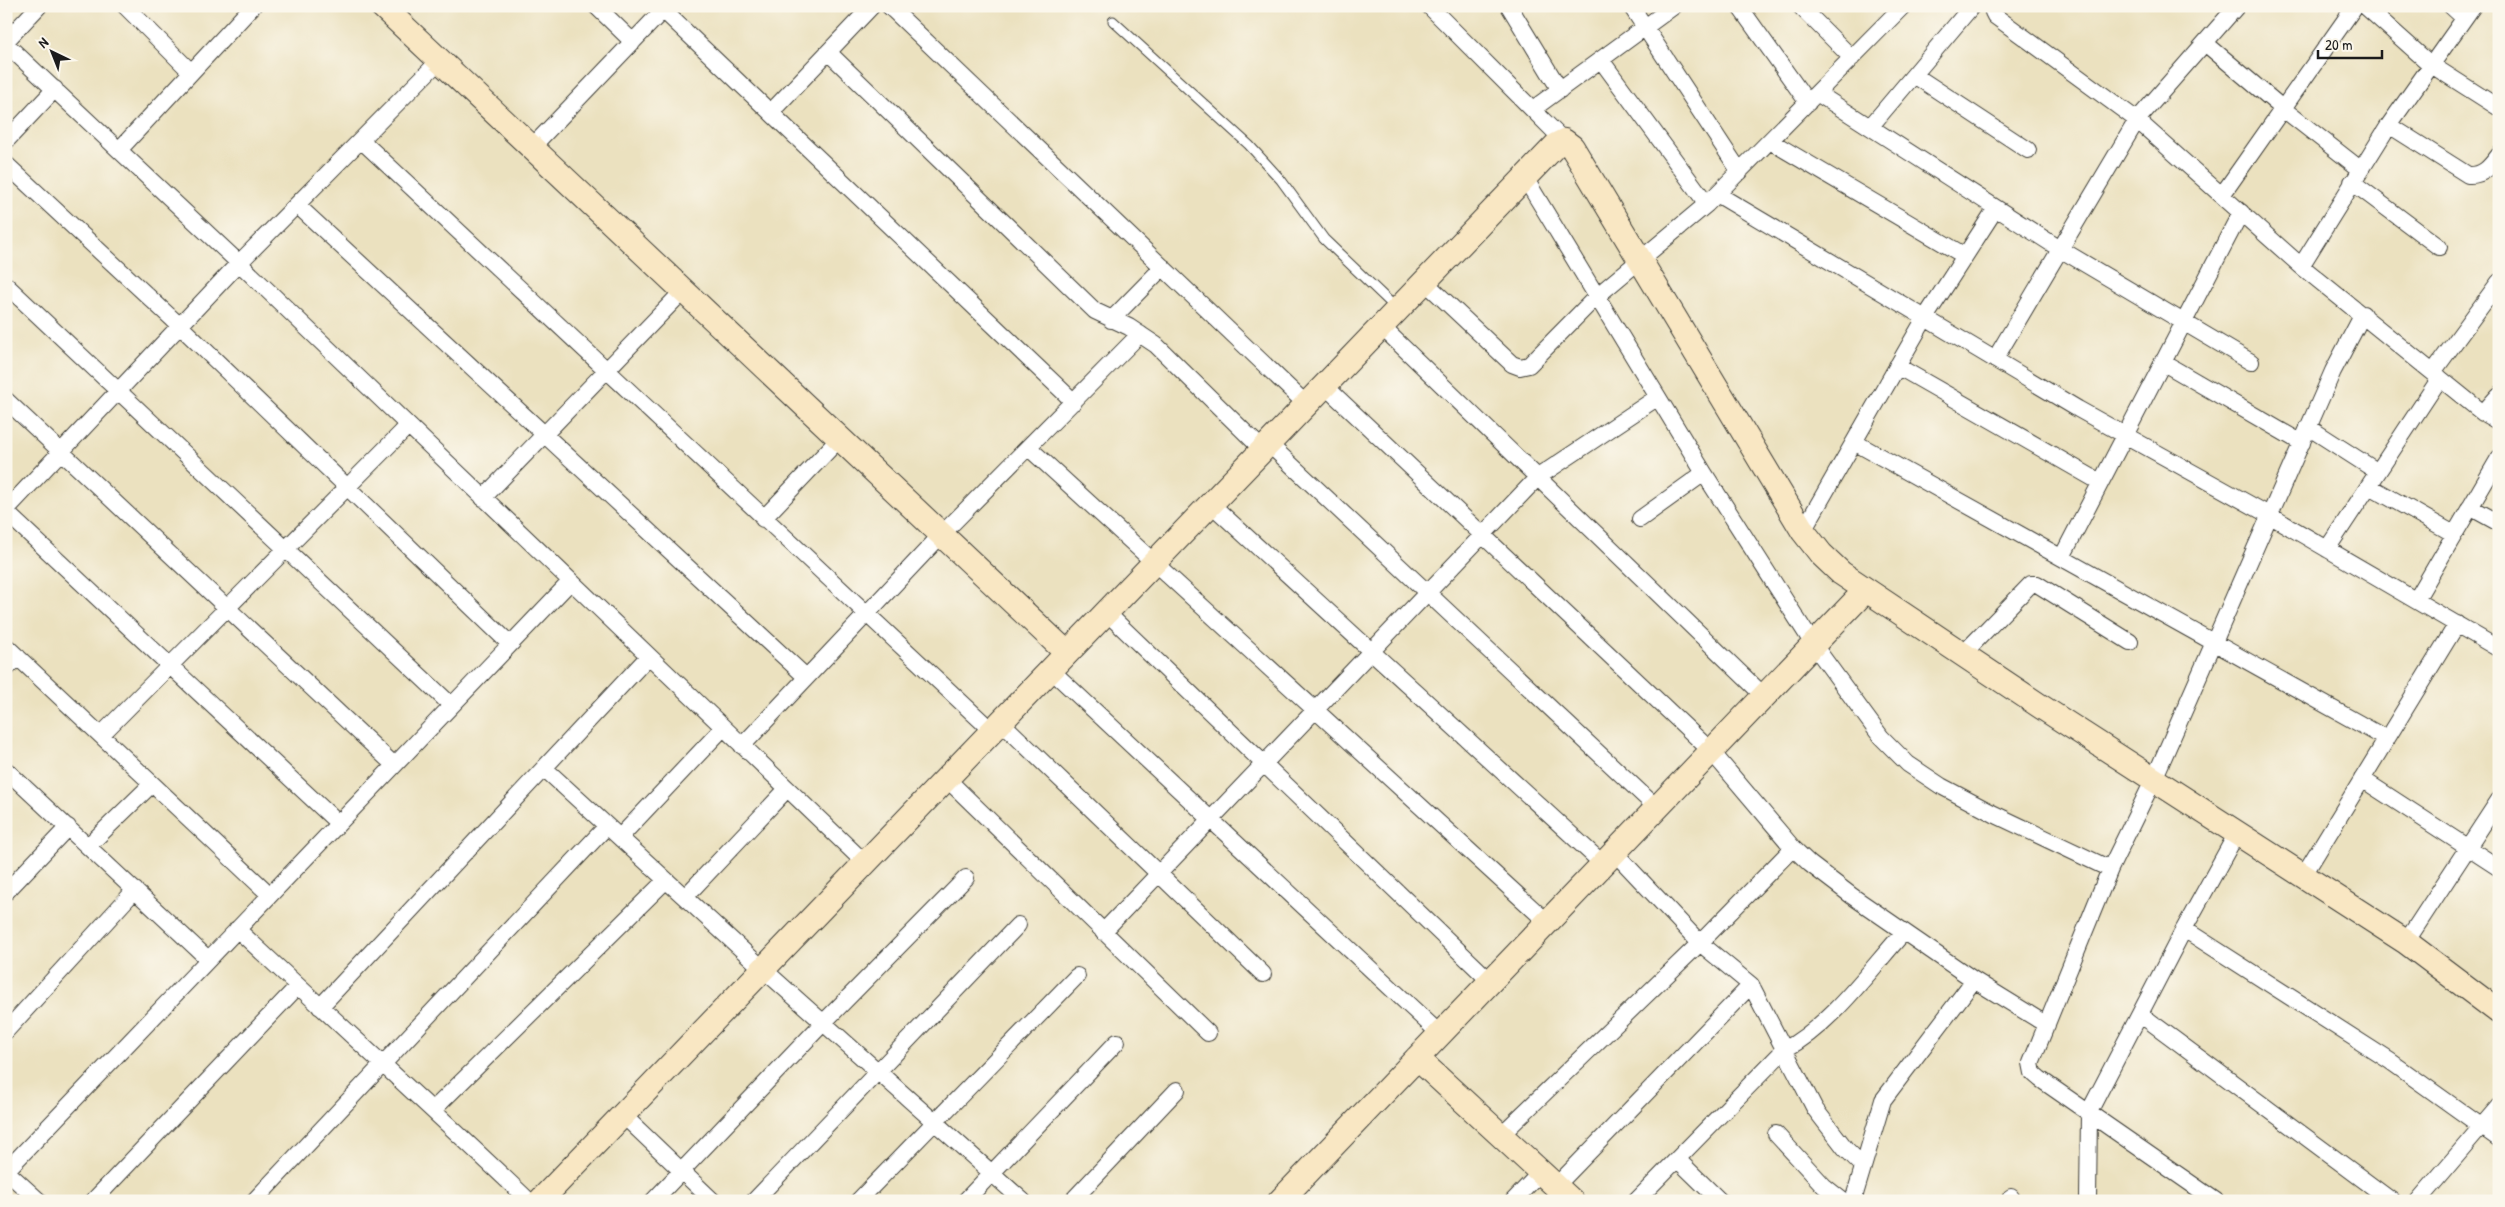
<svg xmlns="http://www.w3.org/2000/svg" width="2505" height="1207" font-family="'Patrick Hand',sans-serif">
<rect width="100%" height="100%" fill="#fbf7ec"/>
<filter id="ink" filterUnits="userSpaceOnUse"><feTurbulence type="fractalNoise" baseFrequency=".02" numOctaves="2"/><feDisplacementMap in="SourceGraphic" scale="10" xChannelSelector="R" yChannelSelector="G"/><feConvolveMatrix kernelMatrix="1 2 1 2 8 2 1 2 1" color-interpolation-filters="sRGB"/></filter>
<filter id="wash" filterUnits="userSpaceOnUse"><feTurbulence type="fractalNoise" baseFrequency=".0096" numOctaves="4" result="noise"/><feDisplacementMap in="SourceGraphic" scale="20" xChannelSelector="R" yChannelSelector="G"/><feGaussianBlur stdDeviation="1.12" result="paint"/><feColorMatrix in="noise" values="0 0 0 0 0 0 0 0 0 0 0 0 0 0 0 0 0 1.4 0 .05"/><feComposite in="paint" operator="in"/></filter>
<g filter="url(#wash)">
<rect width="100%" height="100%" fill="#ebe1bf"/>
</g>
<g filter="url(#ink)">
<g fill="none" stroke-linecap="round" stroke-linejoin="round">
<defs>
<path id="lane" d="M 1113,21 L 1249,145 L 1281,180 L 1324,239 L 1398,310"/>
<path id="street" d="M 125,6 L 191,72
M 596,6 L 633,42
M 889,6 L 1307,405
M 1429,6 L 1564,141
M 1509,6 L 1560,90
M 1631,6 L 1740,172
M 1739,6 L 1808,103
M 1800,6 L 1852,58
M 1996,6 L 1993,12 L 1995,16 L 2137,120 L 2301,266 L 2483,413 L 2499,422
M 2365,6 L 2430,64 L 2499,108
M 2451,6 L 2464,18
M 663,10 L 1074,402
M 6,41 L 39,6
M 2205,43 L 2282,108 L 2360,169
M 6,44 L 239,263 L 865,863
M 828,52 L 1095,311 L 1129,327 L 1156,345 L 1263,450
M 1601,60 L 1707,204
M 1914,75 L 2028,150
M 1817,93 L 2060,249 L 2251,362
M 1533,109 L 1674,6
M 771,112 L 872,6
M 2389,125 L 2468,175 C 2483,176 2490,167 2499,155
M 1870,127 L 1972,6
M 361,140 L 992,731
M 6,141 L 55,89
M 1770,141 L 1965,256
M 531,148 L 667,6
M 119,150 L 253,6
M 6,164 L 180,326 L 510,644
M 1525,178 L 1704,473 L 1813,644 L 1881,737 L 1908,764 L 1941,786 L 1994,814 L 2110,869
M 2352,182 L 2439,247
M 1717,194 L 2078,409 L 2269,515 L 2499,649
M 2222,195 L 2355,6
M 297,205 L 806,677
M 2301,266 L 2389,125 L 2473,6
M 1425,282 L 1512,364 L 1520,367 L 1529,365 L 1597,296 L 1707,204 L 1903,6
M 6,285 L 451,705
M 1111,320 L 1163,267
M 1382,327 L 1764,696
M 1995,359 L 2137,120 L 2237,6
M 2162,362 L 2302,443
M 1897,366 L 2100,482
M 2433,372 L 2499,282
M 1325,386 L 1711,751 L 1793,848 L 1810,864 L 1852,896 L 1974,980 L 2047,1025
M 6,400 L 394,765
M 2483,413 L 2499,395
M 2308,427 L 2378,472
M 1854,442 L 2387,739
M 1269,444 L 1657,808
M 1029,448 L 1547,922
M 2369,486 L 2454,534
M 483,498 L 683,291
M 1211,504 L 1603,864
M 2470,507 L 2499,523
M 6,510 L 239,263 L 439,61
M 6,512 L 338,823
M 763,519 L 840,438
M 1640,519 L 1704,473
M 1803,531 L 1925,318 L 1996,208
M 2327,549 L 2440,378
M 2062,557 L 2241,212
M 2416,600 L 2499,458
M 1106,612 L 1490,981
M 6,646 L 269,894
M 1963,654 L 2031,584 L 2037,584 L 2130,642
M 6,669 L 18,657
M 1051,670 L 1440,1034
M 1001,722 L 1263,974
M 101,735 L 408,426
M 742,746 L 942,534 L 1140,334
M 544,768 L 763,969 L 1023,1201
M 6,770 L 208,959
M 947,779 L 1208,1033
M 2362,779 L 2499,868
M 620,837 L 723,728
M 88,846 L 152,784
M 1614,852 L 1700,943 L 1751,985 L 1815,1109 L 1845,1148 L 1863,1166
M 2303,876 L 2457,624
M 6,892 L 68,827
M 685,897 L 787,789
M 237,929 C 334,1020 433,1109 529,1201
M 2184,929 L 2390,1061 L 2499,1139
M 1103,932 L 1538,477 L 1658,397
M 2406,942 L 2499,800
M 320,1007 L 648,657
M 2140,1014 L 2392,1201
M 6,1031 L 135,890
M 434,1109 L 666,880
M 623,1115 L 713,1201
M 1776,1134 L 1824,1186 L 1843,1201
M 1501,1135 L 1700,943 L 1793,848
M 1677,1159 L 1720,1201
M 1556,1186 L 1751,985
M 39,1201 L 6,1171 L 570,582
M 93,1201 L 298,986
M 254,1201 L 607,826
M 653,1201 L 823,1023 L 966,878
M 754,1201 L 1018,925
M 858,1201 L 1077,976
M 965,1201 L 1117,1042
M 1072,1201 L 1177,1090
M 1513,1201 L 1541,1172
M 1636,1201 L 1784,1050 C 1831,1025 1868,972 1904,932
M 1853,1201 L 1883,1100 L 1974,980
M 2011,1201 L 2011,1197
M 2088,1201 L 2089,1112 L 2184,929 L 2237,833
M 2216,1201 L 2040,1079 L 2033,1073 L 2031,1063 L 2110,869 L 2154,779 L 2333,371 L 2363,314
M 2418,1201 L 2499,1106"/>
<path id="secondary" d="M 382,6 L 1067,653
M 1417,1058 L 1572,1201
M 540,1201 L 1556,145 L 1564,141 L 1572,147 L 1803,531 L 1821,554 L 1841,573 L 2040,706 L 2406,942 L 2499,1012
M 1280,1201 L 1866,590"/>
</defs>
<use href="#lane" stroke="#3b3a34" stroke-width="11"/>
<use href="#street" stroke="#3b3a34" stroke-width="18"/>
<use href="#secondary" stroke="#3b3a34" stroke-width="26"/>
<use href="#lane" stroke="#fff" stroke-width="9"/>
<use href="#street" stroke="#fff" stroke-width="16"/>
<use href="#secondary" stroke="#f9e7c3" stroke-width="24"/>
</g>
</g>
<rect width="2505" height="1207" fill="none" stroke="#fbf7ec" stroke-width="25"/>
<g transform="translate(52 52) rotate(317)" stroke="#fbf7ec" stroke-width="4" paint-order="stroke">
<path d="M0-4L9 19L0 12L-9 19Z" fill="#1c1c1c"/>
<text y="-8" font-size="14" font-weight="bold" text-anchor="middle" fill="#1c1c1c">N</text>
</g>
<path d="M2318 50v8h64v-8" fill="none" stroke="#1c1c1c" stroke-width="2.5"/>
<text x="2325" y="50" font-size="15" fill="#1c1c1c" stroke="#fbf7ec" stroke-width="4" paint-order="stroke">20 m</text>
</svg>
